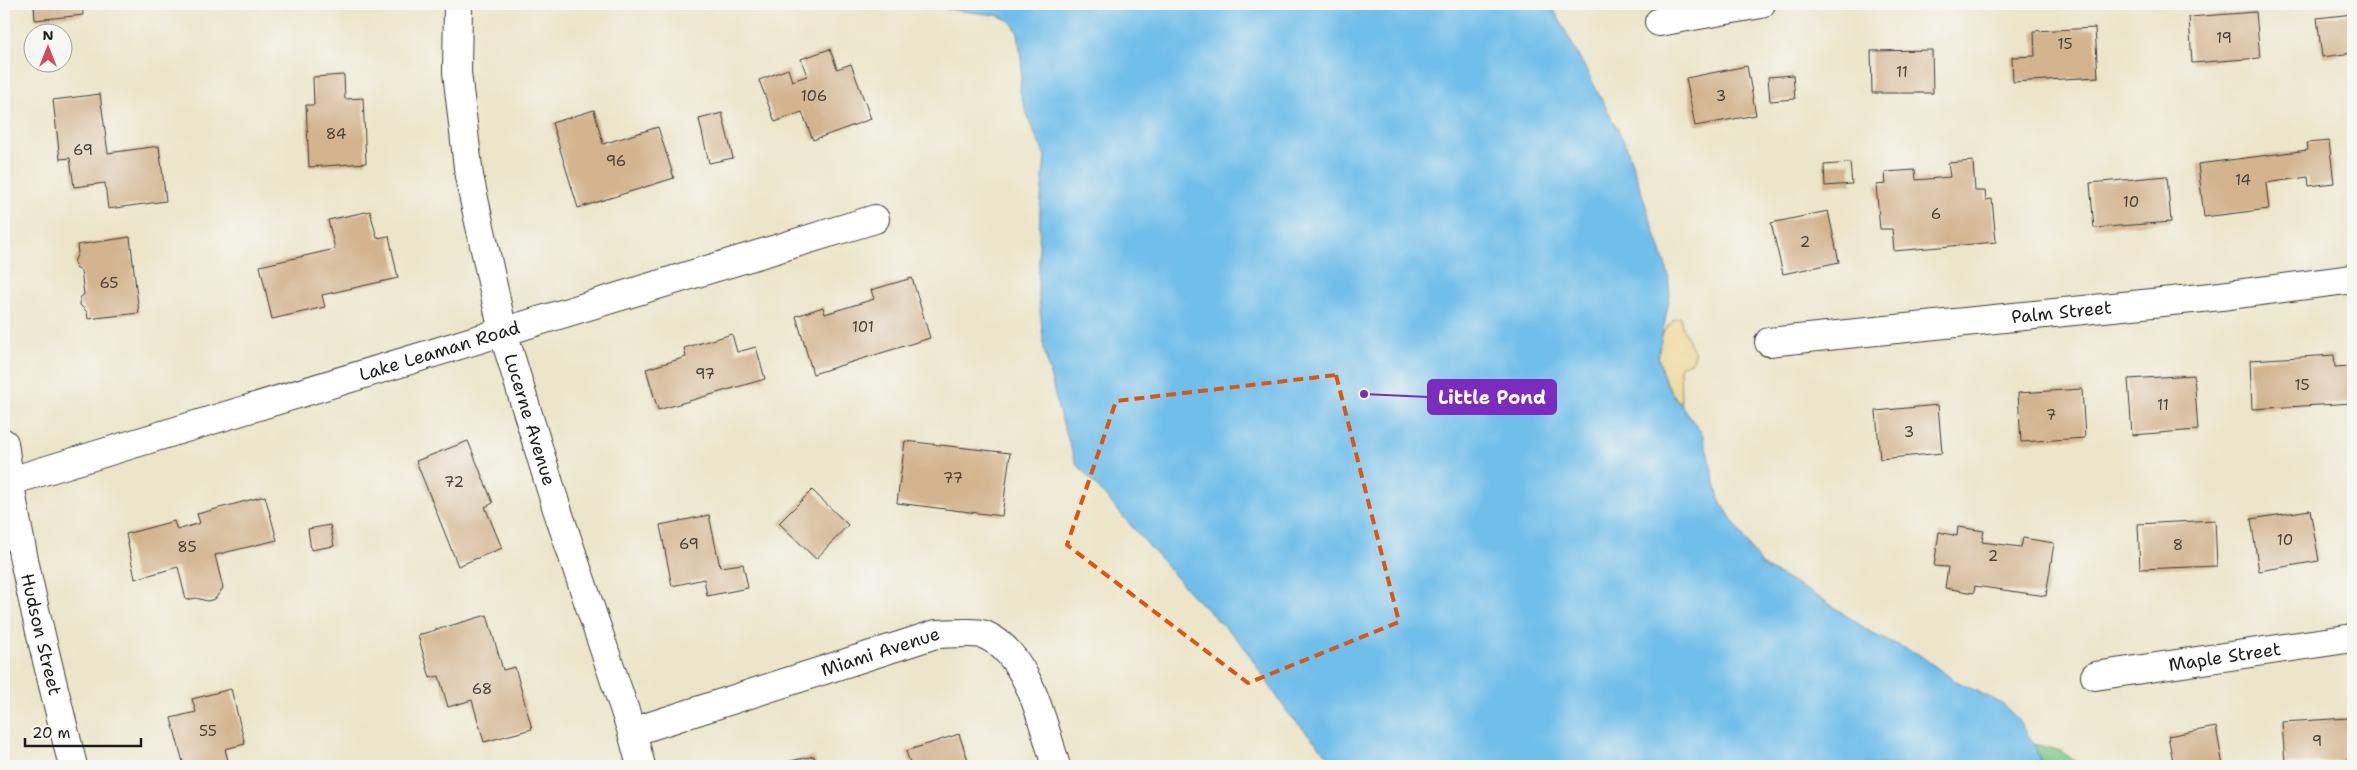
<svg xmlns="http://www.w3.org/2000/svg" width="2357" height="770" font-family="'Shantell Sans',sans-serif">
<rect width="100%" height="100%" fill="#f6f6f2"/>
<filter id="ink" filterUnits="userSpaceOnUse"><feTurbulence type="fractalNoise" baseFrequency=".02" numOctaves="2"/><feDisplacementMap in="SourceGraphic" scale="10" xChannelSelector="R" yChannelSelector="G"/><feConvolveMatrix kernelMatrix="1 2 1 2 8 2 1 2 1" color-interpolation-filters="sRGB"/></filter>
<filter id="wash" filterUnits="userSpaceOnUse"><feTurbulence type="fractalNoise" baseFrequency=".0096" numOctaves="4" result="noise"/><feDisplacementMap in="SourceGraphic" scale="20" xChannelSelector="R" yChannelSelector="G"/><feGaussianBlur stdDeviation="1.12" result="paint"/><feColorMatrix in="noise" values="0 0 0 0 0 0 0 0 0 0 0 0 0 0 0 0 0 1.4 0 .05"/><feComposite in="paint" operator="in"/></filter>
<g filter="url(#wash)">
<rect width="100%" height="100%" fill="#ece5c9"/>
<path fill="#7ac785" stroke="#4b7250" d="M 2034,744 L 2061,751 L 2081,766 L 2042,766 Z"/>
<path fill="#eeda9e" stroke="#857b5d" d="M 1681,317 L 1682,327 L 1695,353 L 1693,361 L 1680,366 L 1681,406 C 1668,387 1652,364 1660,339 C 1663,332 1669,325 1674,319 Z"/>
<path fill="#6fbeea" stroke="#466d83" d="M 941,4 L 1551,4 L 1626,145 L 1668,273 L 1670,295 L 1658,356 L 1665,383 L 1703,435 L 1719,499 L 1761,565 L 1822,599 L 1875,635 L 1918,654 L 1954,680 L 2001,703 L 2015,716 L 2034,744 L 2042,766 L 1338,766 L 1288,713 L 1242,644 L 1193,596 L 1076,463 L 1059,412 L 1044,349 L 1038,290 L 1040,209 L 1045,156 L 1030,123 L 1020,92 L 1022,67 L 1018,33 L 1010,21 L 996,15 L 946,9 Z"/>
<g id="blocks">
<path fill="#d3b48e" d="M 34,4 L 82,4 L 83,15 L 35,20 Z
M 2256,12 L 2260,58 L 2192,63 L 2189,17 Z
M 2353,14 L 2353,53 L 2322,57 L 2317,18 Z
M 2095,28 L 2098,77 L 2013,82 L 2012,57 L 2035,56 L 2034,31 Z
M 830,49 L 837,69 L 851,64 L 871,119 L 813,140 L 802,112 L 775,122 L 759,80 L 788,69 L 792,81 L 807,76 L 801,59 Z
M 1932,50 L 1933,93 L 1872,93 L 1871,51 Z
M 1747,66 L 1756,115 L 1695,126 L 1686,78 Z
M 344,75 L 345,99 L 363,98 L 366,163 L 309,167 L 306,105 L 314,105 L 313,77 Z
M 1793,75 L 1795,99 L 1770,101 L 1768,77 Z
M 100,94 L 108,153 L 159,146 L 166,201 L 108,209 L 105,183 L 74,187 L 70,158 L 60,159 L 53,100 Z
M 594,110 L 603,144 L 658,127 L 674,178 L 578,208 L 552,123 Z
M 722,113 L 733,158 L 709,163 L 699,119 Z
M 2329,141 L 2334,183 L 2309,186 L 2308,177 L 2266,183 L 2269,209 L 2204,217 L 2198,164 L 2308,150 L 2307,143 Z
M 1973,161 L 1975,191 L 1985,191 L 1986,200 L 1992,199 L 1996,242 L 1894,251 L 1892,229 L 1880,229 L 1876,185 L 1886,184 L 1885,172 L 1915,170 L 1916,180 L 1950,177 L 1948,163 Z
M 1850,163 L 1852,184 L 1825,186 L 1824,165 Z
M 2167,176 L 2171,222 L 2094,228 L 2090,183 Z
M 370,211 L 377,238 L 389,236 L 398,278 L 322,295 L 325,307 L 272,319 L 260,266 L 335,249 L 328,220 Z
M 1828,211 L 1839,262 L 1783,274 L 1771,223 Z
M 130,237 L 139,313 L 88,319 L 87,312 L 80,305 L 80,298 L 84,294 L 81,271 L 76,268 L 74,262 L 78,253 L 77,245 Z
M 912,278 L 930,338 L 813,374 L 796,316 L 823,307 L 825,314 L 874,299 L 871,290 Z
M 732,334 L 737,352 L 756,347 L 765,379 L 658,410 L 646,369 L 686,357 L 684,348 Z
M 2334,355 L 2335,367 L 2353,366 L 2353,403 L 2252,409 L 2250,360 Z
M 2194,375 L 2198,430 L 2132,435 L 2128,379 Z
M 2082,389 L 2085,438 L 2021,442 L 2018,393 Z
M 1938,405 L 1942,453 L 1880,459 L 1876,411 Z
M 468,441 L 493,503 L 485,507 L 502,548 L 458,566 L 416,461 Z
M 905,441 L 1010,453 L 1002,516 L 897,503 Z
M 812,490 L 848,525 L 816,559 L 779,523 Z
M 265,496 L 277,540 L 215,555 L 223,588 L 215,599 L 207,601 L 196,598 L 186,600 L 178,567 L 135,579 L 126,534 L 174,521 L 177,530 L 200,523 L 197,514 Z
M 2310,510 L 2319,561 L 2259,571 L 2251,519 Z
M 709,515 L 720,567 L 743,564 L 748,588 L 707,596 L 704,579 L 672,586 L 660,525 Z
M 2215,520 L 2217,566 L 2140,569 L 2138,524 Z
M 330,525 L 334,546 L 311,550 L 308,529 Z
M 1958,527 L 1984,531 L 1982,542 L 2021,547 L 2023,538 L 2054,543 L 2046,596 L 1975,586 L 1974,593 L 1945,588 L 1948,567 L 1934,566 L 1939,532 L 1957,536 Z
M 487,615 L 503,670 L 515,667 L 532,729 L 484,742 L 472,700 L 448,707 L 439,676 L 430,678 L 418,635 Z
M 231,689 L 245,744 L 225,749 L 229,764 L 219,766 L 184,766 L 171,718 L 196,712 L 192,699 Z
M 2349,718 L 2352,760 L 2285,764 L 2282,722 Z
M 2216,727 L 2223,766 L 2174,766 L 2168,736 Z
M 959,734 L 970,766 L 911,766 L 906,751 Z
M 814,756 L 817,766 L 772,766 L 772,765 Z"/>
</g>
</g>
<g filter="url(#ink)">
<use href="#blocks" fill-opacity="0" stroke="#3b3a36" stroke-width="1"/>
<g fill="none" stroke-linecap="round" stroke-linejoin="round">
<defs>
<g id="street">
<path id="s1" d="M 458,4 L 457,72 L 469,176 L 503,332 L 556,506 L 632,732 L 641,766"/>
<path d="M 1659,22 L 1761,4"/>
<path id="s2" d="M 1769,342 L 2221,296 L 2353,279"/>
<path id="s3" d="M 4,443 C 18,552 47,660 73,766"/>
<path id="s4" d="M 4,483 L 875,219"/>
<path id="s5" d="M 2095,676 L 2353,638"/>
<path id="s6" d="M 632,732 L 936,634 C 947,634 975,631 985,635 C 1029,654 1043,725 1056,766"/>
</g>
</defs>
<use href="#street" stroke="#3b3a36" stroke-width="30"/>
<use href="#street" stroke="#fff" stroke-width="28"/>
</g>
</g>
<path fill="none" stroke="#de560d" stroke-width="4" stroke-dasharray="10 6" stroke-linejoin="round" d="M 1336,375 L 1399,622 L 1248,683 L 1067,545 L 1116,401 Z"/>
<g text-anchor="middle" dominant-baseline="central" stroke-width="5" stroke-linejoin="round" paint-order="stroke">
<g font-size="15" fill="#4a4238">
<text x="2224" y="38">19</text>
<text x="2065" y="44">15</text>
<text x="1902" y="72">11</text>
<text x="814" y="96">106</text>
<text x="1721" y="96">3</text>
<text x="336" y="134">84</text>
<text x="83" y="150">69</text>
<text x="616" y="161">96</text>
<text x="2243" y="180">14</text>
<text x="2131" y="202">10</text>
<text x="1936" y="214">6</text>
<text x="1805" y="242">2</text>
<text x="109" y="283">65</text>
<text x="863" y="327">101</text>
<text x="705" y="374">97</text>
<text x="2302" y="385">15</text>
<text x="2163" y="405">11</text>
<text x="2051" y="415">7</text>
<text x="1909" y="432">3</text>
<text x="953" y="478">77</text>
<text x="454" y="482">72</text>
<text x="2285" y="540">10</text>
<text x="689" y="544">69</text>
<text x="2178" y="545">8</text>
<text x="187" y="547">85</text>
<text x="1993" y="556">2</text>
<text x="482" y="689">68</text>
<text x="208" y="731">55</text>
<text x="2317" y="741">9</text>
</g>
<g font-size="18" fill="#1c1c1c" stroke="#f6f6f2">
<text stroke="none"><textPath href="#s2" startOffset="294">Palm Street</textPath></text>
<text stroke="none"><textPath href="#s4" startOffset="455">Lake Leaman Road</textPath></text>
<text stroke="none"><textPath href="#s1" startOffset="424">Lucerne Avenue</textPath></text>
<text stroke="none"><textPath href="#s3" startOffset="195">Hudson Street</textPath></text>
<text stroke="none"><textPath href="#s6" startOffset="261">Miami Avenue</textPath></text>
<text stroke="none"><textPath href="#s5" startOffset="131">Maple Street</textPath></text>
</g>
</g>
<path fill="none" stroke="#7b2cbf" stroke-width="2" d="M1364 394L1428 397"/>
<circle fill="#7b2cbf" stroke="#f6f6f2" stroke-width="2" cx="1364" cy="394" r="5"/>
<rect fill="#7b2cbf" stroke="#7b2cbf" stroke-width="2" x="1428" y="380" width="128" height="34" rx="5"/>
<g font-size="19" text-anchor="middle" font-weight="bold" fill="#fff">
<text x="1492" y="404">Little Pond</text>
</g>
<rect width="2357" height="770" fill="none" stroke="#f6f6f2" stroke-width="20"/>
<g transform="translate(48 48)"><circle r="24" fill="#f6f6f2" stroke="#9f9f9c"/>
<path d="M0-4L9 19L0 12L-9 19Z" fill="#d1495b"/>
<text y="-8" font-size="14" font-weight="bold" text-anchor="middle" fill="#1c1c1c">N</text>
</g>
<path d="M25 738v8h116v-8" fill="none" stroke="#1c1c1c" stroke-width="2.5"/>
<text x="32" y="738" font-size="15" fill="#1c1c1c" stroke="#f6f6f2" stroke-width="4" paint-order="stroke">20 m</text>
</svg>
